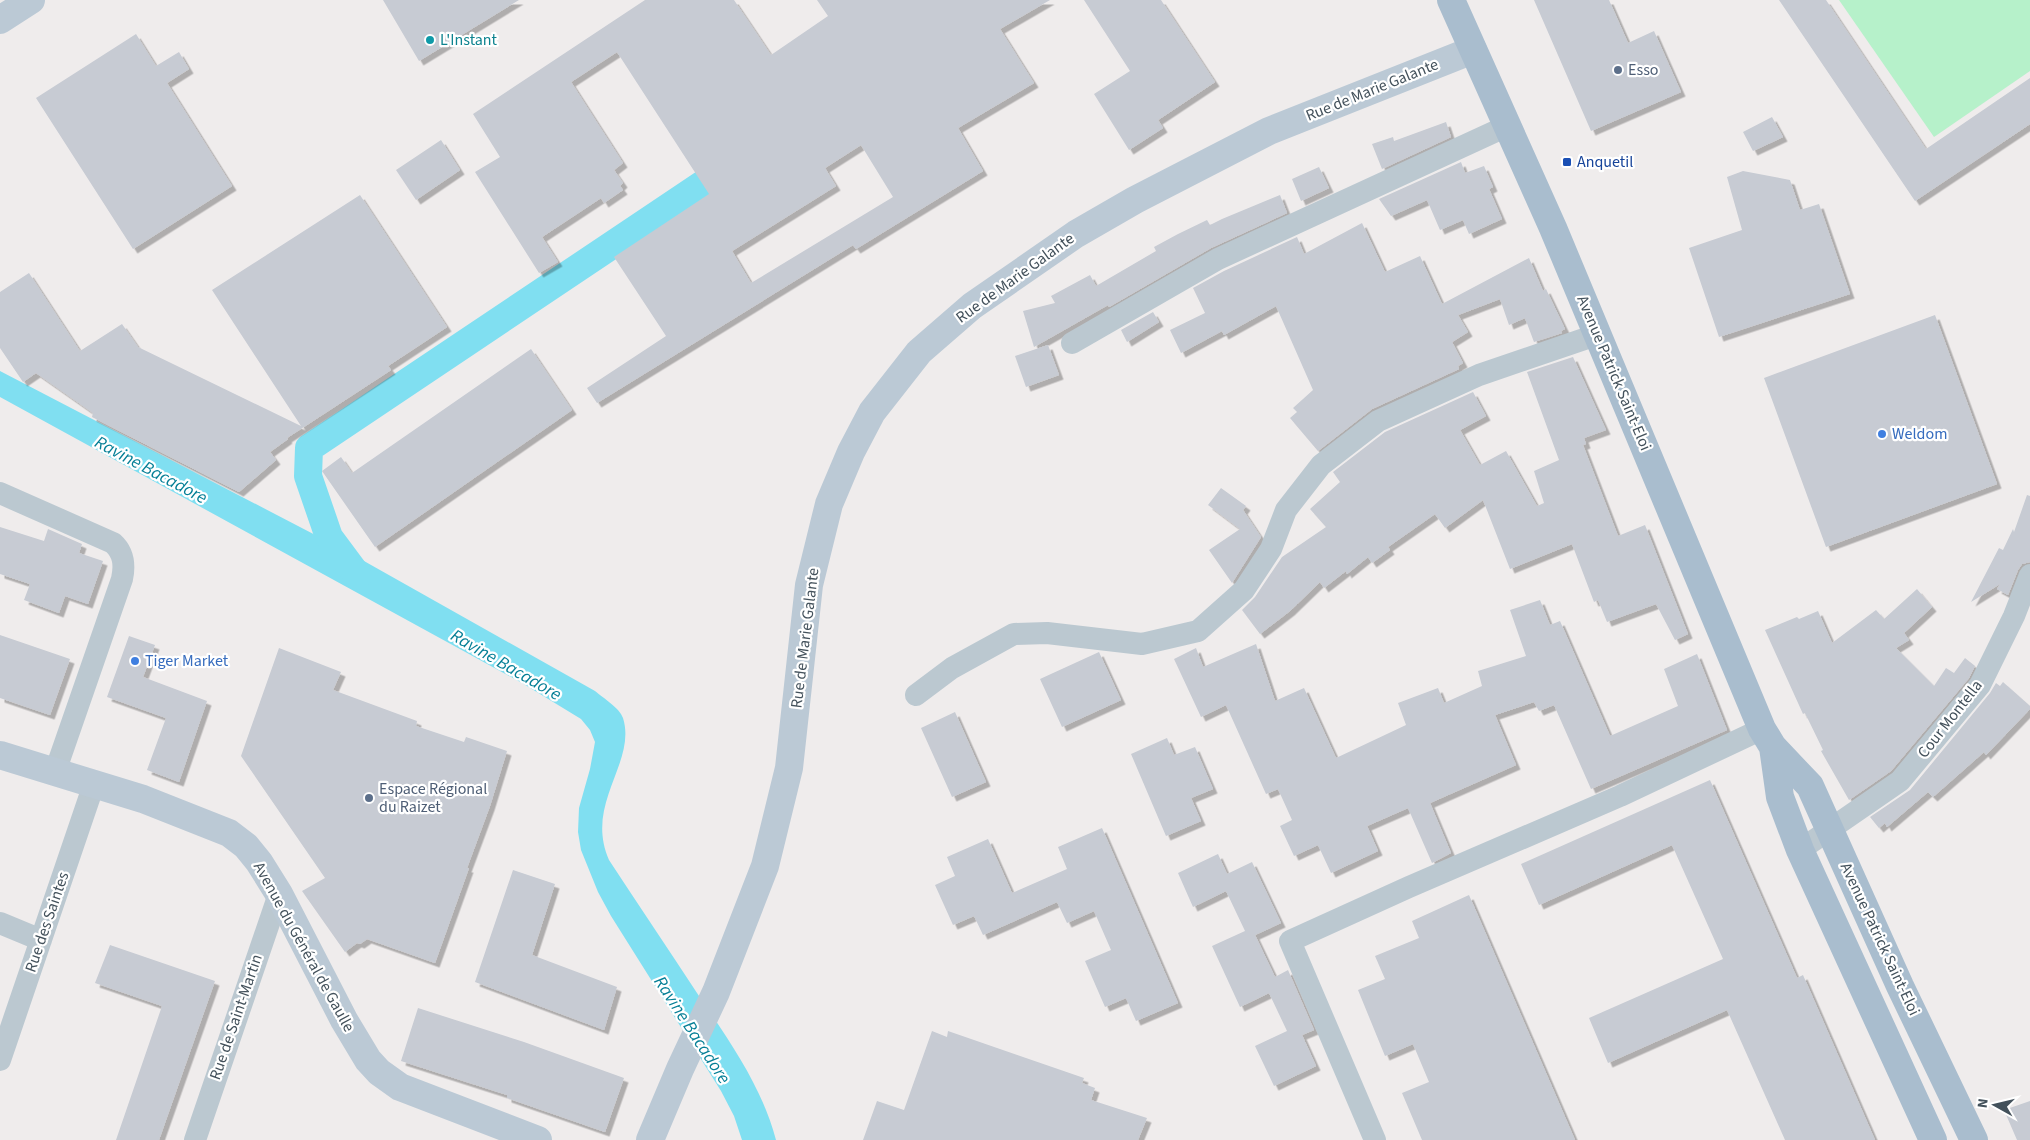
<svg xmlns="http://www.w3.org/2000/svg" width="2030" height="1140" font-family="'Source Sans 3',sans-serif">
<defs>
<filter id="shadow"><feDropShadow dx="4.5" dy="4.5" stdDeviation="0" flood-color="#0004"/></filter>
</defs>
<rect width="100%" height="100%" fill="#efecec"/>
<path fill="#b6f1ca" d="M 1839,0 L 2030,0 L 2030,71 L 1934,137 Z"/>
<path fill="#80dff1" d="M 0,371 L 348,552 L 595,691 C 603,698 620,708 623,718 C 637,763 584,803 609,860 C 638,904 668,949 697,993 C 728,1039 762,1086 776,1140 L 742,1140 L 734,1116 L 721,1091 L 611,916 L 598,892 L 581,850 L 578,832 L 579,808 L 590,769 L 595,742 L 590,730 L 581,719 L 522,683 L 0,397 Z"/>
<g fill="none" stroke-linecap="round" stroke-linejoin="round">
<path stroke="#80dff1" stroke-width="28" d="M 358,576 L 329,537 L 308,476 L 309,448 L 733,164"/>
</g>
<path fill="#c7cbd3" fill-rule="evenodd" filter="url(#shadow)" d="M 383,0 L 519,0 L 419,61 Z
M 645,0 L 734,0 L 771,55 L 828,16 L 817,0 L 1050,0 L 1000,29 L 1034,83 L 958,128 L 983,171 L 856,249 L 853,245 L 597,403 L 587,388 L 666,336 L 614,257 L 709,194 L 617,52 L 571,82 L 623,163 L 614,170 L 623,183 L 620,186 L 623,190 L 604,203 L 601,198 L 542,237 L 558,262 L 539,273 L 475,172 L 500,157 L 473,114 ZM 861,145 L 893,197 L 751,283 L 732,251 L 836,186 L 825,168 Z
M 1084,0 L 1161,0 L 1215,82 L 1158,120 L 1163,128 L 1129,150 L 1094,94 L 1130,71 Z
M 1534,0 L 1609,0 L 1628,43 L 1654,31 L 1681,92 L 1591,131 Z
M 1779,0 L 1826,0 L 1926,149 L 2030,78 L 2030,124 L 1915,201 Z
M 136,34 L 156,66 L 179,52 L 189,69 L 167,83 L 232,186 L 133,249 L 36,98 Z
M 1772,117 L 1783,137 L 1753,151 L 1743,132 Z
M 1446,122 L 1451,137 L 1382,169 L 1372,144 L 1393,137 L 1394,141 Z
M 441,140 L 460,170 L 416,200 L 396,170 Z
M 1461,162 L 1465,173 L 1484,166 L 1493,187 L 1489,189 L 1502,219 L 1469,234 L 1463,220 L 1440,230 L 1427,200 L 1391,216 L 1379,199 Z
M 1319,167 L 1329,188 L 1301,201 L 1292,179 Z
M 1743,171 L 1790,180 L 1800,210 L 1819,204 L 1850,294 L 1719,337 L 1689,248 L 1742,230 L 1727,177 Z
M 360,195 L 447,327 L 388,366 L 391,370 L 287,438 L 288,439 L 270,452 L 276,460 L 239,492 L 92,417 L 93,413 L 36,373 L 23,382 L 0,348 L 0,292 L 29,273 L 80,351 L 122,324 L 138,347 L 301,426 L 212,290 Z
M 1280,195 L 1287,213 L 1211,248 L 1109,307 L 1108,305 L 1034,347 L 1023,311 L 1055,303 L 1051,296 L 1090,275 L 1096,286 L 1156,251 L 1154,247 L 1178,234 L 1207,220 L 1210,225 L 1222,219 Z
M 1362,223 L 1385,272 L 1420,256 L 1442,304 L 1529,258 L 1543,291 L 1546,289 L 1565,329 L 1561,331 L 1562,333 L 1534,342 L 1525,318 L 1509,325 L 1500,299 L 1458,315 L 1468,332 L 1452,342 L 1463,363 L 1458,366 L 1459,369 L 1372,409 L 1318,451 L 1290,418 L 1297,412 L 1293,408 L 1313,390 L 1276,306 L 1224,335 L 1222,331 L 1181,353 L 1170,330 L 1205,313 L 1193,288 L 1224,271 L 1297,237 L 1304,254 Z
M 1153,312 L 1159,322 L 1127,342 L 1121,330 Z
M 1935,315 L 1997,484 L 1826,547 L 1764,378 Z
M 1048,345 L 1059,375 L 1026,387 L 1015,356 Z
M 531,349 L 572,410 L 375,547 L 322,471 L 341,457 L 352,473 Z
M 1573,357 L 1606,430 L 1584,438 L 1586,444 L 1583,445 L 1618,536 L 1645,525 L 1688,634 L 1675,640 L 1656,604 L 1607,622 L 1598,600 L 1594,602 L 1572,544 L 1510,569 L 1483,500 L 1445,528 L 1435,514 L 1388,547 L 1390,550 L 1372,563 L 1368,557 L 1347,574 L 1346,571 L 1324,588 L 1320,582 L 1290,611 L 1260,634 L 1242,610 L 1255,597 L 1282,557 L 1326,527 L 1310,509 L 1340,482 L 1333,472 L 1385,432 L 1473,392 L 1486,416 L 1460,430 L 1480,465 L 1506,451 L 1537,506 L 1544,503 L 1534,471 L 1559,460 L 1527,372 Z
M 1221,488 L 1246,506 L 1243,510 L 1261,537 L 1232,583 L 1209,550 L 1240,529 L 1208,505 Z
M 2027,495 L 2030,496 L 2030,562 L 2022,564 L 2018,570 L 2008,595 L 1997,589 L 2000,584 L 1971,602 L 1999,548 L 2003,550 L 2013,529 L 2014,532 Z
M 0,527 L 44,541 L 48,529 L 82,544 L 79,553 L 103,561 L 88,604 L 65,596 L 59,613 L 24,600 L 30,584 L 0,574 Z
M 1917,589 L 1932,607 L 1904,633 L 1909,640 L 1896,648 L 1934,686 L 1946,668 L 1954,673 L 1965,658 L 1975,666 L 1969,678 L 1891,771 L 1849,800 L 1821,751 L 1823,750 L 1805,713 L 1803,714 L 1765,630 L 1797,617 L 1799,619 L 1818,611 L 1832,643 L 1876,610 L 1884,619 Z
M 1540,600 L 1550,625 L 1560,621 L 1610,736 L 1678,706 L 1664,669 L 1697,654 L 1727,730 L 1591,789 L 1554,705 L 1539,711 L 1534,702 L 1495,715 L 1516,765 L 1430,803 L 1451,853 L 1432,863 L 1408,808 L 1367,826 L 1378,851 L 1331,873 L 1318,845 L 1294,856 L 1280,826 L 1292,820 L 1278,789 L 1266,794 L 1226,705 L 1201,717 L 1174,659 L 1196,648 L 1203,667 L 1256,644 L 1275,701 L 1304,688 L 1336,758 L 1406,725 L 1398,703 L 1438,688 L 1444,703 L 1482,686 L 1478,671 L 1526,656 L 1510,610 Z
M 0,635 L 70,659 L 50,715 L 0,698 Z
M 129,636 L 155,645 L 143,677 L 207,701 L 179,782 L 147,770 L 166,718 L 107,697 Z
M 279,648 L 341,672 L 333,690 L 417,721 L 416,726 L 464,742 L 466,737 L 507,751 L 490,806 L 467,868 L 469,868 L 435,963 L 367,939 L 360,944 L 357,943 L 345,952 L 302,891 L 325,878 L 241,756 Z
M 1099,652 L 1121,700 L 1062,727 L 1040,679 Z
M 2003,682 L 2030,706 L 2030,709 L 1986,755 L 1984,752 L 1933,797 L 1928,792 L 1887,827 L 1885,823 L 1879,828 L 1870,817 L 1910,790 L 1990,693 L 1996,683 L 2000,686 Z
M 955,712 L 986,782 L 952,797 L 921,728 Z
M 1167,738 L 1174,755 L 1195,747 L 1213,789 L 1191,798 L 1201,821 L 1166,836 L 1131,754 Z
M 1710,780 L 1797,978 L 1803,975 L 1875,1140 L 1785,1140 L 1727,1010 L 1608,1063 L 1589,1018 L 1723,959 L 1672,845 L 1539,905 L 1521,864 Z
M 1102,828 L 1178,1003 L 1136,1021 L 1126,998 L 1105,1007 L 1085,961 L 1111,950 L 1094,911 L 1067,923 L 1057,902 L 983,935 L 974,916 L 953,925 L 935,885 L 955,876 L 947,857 L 988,839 L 1012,893 L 1067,869 L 1058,847 Z
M 1218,854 L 1227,874 L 1252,862 L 1281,923 L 1255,935 L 1275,977 L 1288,970 L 1314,1030 L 1302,1035 L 1316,1066 L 1274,1086 L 1255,1046 L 1287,1031 L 1269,993 L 1240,1007 L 1212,946 L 1245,931 L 1226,891 L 1193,907 L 1178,873 Z
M 513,870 L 555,884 L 532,955 L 617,987 L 604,1030 L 475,982 Z
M 1469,895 L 1575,1140 L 1422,1140 L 1402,1093 L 1429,1082 L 1413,1044 L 1385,1056 L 1358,990 L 1385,979 L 1375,956 L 1419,938 L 1412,921 Z
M 110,945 L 215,981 L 159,1140 L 116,1140 L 162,1006 L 95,983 Z
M 418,1008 L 524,1042 L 624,1078 L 605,1132 L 507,1098 L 507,1095 L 401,1061 Z
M 932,1031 L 947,1037 L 948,1031 L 1084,1078 L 1082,1083 L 1095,1088 L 1091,1100 L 1147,1118 L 1138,1140 L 863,1140 L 877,1101 L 904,1110 Z
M 2030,1101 L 2030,1140 L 2017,1140 L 2004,1110 Z"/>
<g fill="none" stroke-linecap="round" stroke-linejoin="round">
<path stroke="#bbc8d0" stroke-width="22" d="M 1072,343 L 1218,259 L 1507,126
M 0,493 L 113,543 C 124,553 125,565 122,579 L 55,772
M 916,695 L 952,668 L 1014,634 L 1047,633 L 1142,644 L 1198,631 L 1244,590 L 1271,549 L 1286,510 L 1321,465 L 1378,421 L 1479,375 L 1596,335
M 1800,850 L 1900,781 L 1980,685 L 2014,616 L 2030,575
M 0,923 L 41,940
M 0,1060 L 94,784
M 195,1140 L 279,894
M 1375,1140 L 1290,941 L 1409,887 L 1620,796 L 1762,729"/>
<path stroke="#bbc9d5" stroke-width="28" d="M 0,20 L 31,0
M 0,755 L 143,799 L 229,833 L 246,846 L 259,862 L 279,894 L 344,1020 L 368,1060 L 379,1072 L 400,1087 L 538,1140
M 650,1140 L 680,1069 L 716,992 L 765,866 L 789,768 L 809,585 L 829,504 L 851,452 L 872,412 L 919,352 L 972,306 L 1076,234 L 1135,200 L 1269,131 L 1473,50"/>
<path stroke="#a9bdce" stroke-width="28" d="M 1451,0 L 1553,228 L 1762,729 L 1773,747 L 1810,786 L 1900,986 L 1974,1140
M 1773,747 L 1780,797 L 1800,850 L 1933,1140"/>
</g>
<circle fill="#0f9aa8" stroke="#fff" stroke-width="2" cx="430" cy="40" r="5"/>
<g fill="#5c6f8a" stroke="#fff" stroke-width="2">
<circle cx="1618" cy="70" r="5"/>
<circle cx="369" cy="798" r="5"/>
</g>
<rect fill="#1a4fb4" stroke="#fff" stroke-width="2" x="1562" y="157" width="10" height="10" rx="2.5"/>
<g fill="#3f7fe0" stroke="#fff" stroke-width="2">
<circle cx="1882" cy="434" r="5"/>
<circle cx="135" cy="661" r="5"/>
</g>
<g text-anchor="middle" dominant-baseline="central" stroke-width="4.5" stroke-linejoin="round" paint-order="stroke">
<g font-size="16" fill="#0d838f" stroke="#fff" text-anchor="start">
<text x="440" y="40">L'Instant</text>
</g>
<g font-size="16" fill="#4e5e75" stroke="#fff" text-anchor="start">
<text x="1628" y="70">Esso</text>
<text x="379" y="789">Espace Régional<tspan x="379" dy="18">du Raizet</tspan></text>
</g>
<g font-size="16" fill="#43515b" stroke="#fff">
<text transform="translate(1372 90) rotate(-22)">Rue de Marie Galante</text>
<text transform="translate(1015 278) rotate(-36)">Rue de Marie Galante</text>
<text transform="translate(1614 373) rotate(67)">Avenue Patrick Saint-Eloi</text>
<text transform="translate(805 638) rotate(-83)">Rue de Marie Galante</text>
<text transform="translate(1950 719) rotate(-52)">Cour Montella</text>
<text transform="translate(47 922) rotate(-71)">Rue des Saintes</text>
<text transform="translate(1880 939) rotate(65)">Avenue Patrick Saint-Eloi</text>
<text transform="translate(304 947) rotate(61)">Avenue du Général de Gaulle</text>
<text transform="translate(236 1017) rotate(-71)">Rue de Saint-Martin</text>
</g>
<g font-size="16" fill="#164399" stroke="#fff" text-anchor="start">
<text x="1577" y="162">Anquetil</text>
</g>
<g font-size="16" fill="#366cbe" stroke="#fff" text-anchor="start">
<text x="1892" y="434">Weldom</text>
<text x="145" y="661">Tiger Market</text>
</g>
<g font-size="18" font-style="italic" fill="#057f96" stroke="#fff">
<text transform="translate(151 470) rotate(28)">Ravine Bacadore</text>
<text transform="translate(506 665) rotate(30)">Ravine Bacadore</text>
<text transform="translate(692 1030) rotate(57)">Ravine Bacadore</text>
</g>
</g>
<g transform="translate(1995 1105) rotate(278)" stroke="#ffffff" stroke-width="4" paint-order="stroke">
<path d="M0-4L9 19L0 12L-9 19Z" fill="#43515b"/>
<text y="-8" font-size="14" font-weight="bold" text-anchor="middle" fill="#43515b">N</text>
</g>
</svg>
